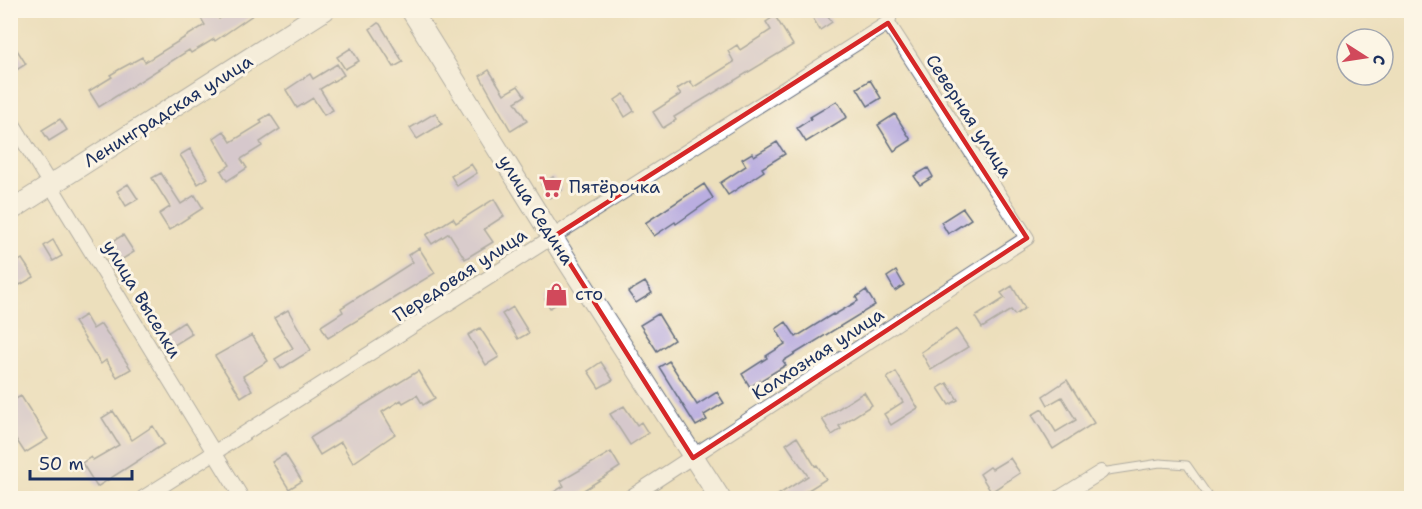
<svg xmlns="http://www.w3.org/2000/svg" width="1422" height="509" font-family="'Shantell Sans',sans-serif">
<rect width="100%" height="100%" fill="#fcf5e5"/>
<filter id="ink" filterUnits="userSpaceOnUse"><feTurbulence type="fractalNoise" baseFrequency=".0167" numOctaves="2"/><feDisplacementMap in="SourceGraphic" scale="12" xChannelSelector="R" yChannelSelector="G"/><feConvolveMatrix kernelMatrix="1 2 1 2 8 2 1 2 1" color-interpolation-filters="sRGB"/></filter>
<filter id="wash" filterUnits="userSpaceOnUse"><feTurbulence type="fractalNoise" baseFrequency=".008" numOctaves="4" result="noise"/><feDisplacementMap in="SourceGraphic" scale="24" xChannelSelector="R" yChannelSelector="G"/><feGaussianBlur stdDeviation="1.35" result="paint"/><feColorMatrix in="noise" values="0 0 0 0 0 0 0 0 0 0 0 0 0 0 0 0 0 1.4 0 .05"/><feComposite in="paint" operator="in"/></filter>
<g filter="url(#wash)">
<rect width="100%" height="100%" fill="#ecdfbc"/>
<path fill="#d5d8f9" d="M 212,487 L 220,498 L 194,498 Z"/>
<g id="blocks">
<path fill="#baaee0" d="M 196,10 L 214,10 L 219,19 L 233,10 L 260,10 L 215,41 L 214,39 L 191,53 L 189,50 L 99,107 L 89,91 L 112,77 L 110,75 L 120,69 L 142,57 L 145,62 L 205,25 Z
M 808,10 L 824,10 L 832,22 L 820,30 Z
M 775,16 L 793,45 L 674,117 L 676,120 L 663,128 L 653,112 L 681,94 L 677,89 L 690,81 L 694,87 L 734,62 L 728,51 L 737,45 L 740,50 L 771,30 L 766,22 Z
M 378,23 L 380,24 L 403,62 L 394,67 L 370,29 Z
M 10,39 L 26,64 L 10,74 Z
M 351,48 L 359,61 L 345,69 L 337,57 Z
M 337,64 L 344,75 L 320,89 L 333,110 L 324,115 L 313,98 L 297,108 L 286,90 L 310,74 L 313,79 Z
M 489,70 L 504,94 L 518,86 L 525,96 L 515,102 L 527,121 L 511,131 L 480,76 Z
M 870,80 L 881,98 L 868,106 L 857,88 Z
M 624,94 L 634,111 L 625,117 L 615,100 Z
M 837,101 L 847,117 L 806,142 L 797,128 L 811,119 L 810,117 Z
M 435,113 L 442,124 L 417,139 L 410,128 Z
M 270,114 L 280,129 L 260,142 L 262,146 L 241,159 L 247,168 L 227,181 L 221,171 L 230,165 L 214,138 L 224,131 L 231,142 L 262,123 L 260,120 Z
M 895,114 L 911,140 L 894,151 L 878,125 Z
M 60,119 L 67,130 L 49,141 L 42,130 Z
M 777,142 L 785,154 L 762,168 L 764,171 L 728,195 L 720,183 L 746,166 L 742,159 L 752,153 L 754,156 Z
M 190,149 L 208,178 L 198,184 L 180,155 Z
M 471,164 L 477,173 L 457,186 L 451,176 Z
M 928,168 L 933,177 L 920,185 L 914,176 Z
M 161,173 L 181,204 L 195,195 L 203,208 L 169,230 L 159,214 L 170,207 L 152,178 Z
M 553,177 L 562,190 L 550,198 L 541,184 Z
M 128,184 L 138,199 L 126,206 L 117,191 Z
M 704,184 L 713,198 L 676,224 L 675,222 L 654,236 L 645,223 Z
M 494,199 L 504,216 L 484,229 L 493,242 L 465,259 L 449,233 L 432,244 L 426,235 L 453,218 L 456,223 Z
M 963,208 L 971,219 L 948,234 L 941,222 Z
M 123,235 L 134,252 L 121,260 L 110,243 Z
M 53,240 L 62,256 L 53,261 L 44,246 Z
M 419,248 L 435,273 L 328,338 L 321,326 L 343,312 L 341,308 L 413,262 L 408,255 Z
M 22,259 L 34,277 L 20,285 L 10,270 L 10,267 Z
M 896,271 L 904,285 L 895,291 L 887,277 Z
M 645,282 L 652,293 L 636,303 L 628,292 Z
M 1012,286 L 1025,308 L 1015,315 L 1011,310 L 982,328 L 975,317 L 1005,298 L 1001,293 Z
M 559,289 L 565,299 L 550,308 L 545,299 Z
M 866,290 L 875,305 L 783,361 L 786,365 L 750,387 L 742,374 L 767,358 L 766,356 L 785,344 L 776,329 L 786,322 L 796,337 L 833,314 L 834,315 L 858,301 L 856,297 Z
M 513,307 L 529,333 L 518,339 L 502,314 Z
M 288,310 L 311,350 L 281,369 L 275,359 L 293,348 L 274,318 Z
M 658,314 L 674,340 L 657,351 L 640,325 Z
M 85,315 L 93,329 L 101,324 L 131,369 L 117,377 L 106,360 L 101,364 L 74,322 Z
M 184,322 L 192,334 L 171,347 L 164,335 Z
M 480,328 L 499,357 L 486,365 L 468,335 Z
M 956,329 L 968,347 L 931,370 L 921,352 Z
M 252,335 L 268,361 L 243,376 L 252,390 L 241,397 L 215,356 Z
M 669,361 L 697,405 L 717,392 L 724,403 L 704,415 L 707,420 L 696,426 L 659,367 Z
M 601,362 L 613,380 L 599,388 L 588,371 Z
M 418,371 L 435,398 L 423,405 L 417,395 L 403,403 L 401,400 L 382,412 L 395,434 L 353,463 L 341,442 L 320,455 L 310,438 Z
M 896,372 L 918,408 L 891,425 L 884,414 L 903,402 L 887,378 Z
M 1067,380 L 1094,423 L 1053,449 L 1032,415 L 1042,409 L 1056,432 L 1076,420 L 1062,397 L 1048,405 L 1043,396 Z
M 947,383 L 958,400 L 949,405 L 938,388 Z
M 864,392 L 872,405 L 839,426 L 841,429 L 832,435 L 822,419 Z
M 21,396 L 48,439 L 25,453 L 10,430 L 10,402 Z
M 624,406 L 637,425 L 641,422 L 648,433 L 630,445 L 610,414 Z
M 113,411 L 132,440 L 153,426 L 164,444 L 97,487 L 82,463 L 91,457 L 93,460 L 119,445 L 102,418 Z
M 797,437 L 815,466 L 817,465 L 826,479 L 805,492 L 809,498 L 773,498 L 808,476 L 786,444 Z
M 611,452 L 620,467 L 584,490 L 585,491 L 574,498 L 544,498 L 564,486 L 561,481 Z
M 285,454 L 302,481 L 289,489 L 272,462 Z
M 1010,458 L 1020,473 L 991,492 L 980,474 L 990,467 L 992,469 Z"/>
</g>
</g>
<g filter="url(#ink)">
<use href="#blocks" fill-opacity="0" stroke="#646d7f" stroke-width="1.5"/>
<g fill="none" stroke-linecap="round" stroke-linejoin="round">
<defs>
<path id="lane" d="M 1101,472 L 1160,463 L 1187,465 L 1210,498"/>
<path id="street" d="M 10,119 L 242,498
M 143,498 L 888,23
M 629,498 L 1027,238 L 888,23 L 891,10
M 1059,498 L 1101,472"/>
<path id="secondary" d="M 411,10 L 566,259 L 720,498
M 10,211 L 325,10"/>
</defs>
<use href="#lane" stroke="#646d7f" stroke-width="9"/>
<use href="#street" stroke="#646d7f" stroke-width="16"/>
<use href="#secondary" stroke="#646d7f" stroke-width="22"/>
<use href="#lane" stroke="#fff" stroke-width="7"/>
<use href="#street" stroke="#fff" stroke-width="14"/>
<use href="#secondary" stroke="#fff" stroke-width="20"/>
</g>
</g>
<path d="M0 0H1422V509H0ZM 888,23 L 1027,238 L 693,458 L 553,237 Z" fill="#ecdfbc" fill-opacity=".55" fill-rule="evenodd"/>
<path fill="none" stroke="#d62828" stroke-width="4.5" stroke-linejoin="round" d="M 888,23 L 1027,238 L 693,458 L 553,237 Z"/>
<defs>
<symbol id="supermarket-bare" viewBox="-9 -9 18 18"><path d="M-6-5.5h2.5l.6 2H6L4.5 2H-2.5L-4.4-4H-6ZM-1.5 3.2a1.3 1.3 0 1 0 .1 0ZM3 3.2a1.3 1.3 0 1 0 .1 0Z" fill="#d1495b" stroke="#fcf5e5" stroke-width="2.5" paint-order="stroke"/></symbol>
<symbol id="shop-bare" viewBox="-9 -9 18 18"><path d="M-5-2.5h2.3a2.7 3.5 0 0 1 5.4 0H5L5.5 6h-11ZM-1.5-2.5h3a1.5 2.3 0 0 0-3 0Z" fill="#d1495b" stroke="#fcf5e5" stroke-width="2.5" paint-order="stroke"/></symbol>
</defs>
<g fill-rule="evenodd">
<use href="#supermarket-bare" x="534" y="170" width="33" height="33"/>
<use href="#shop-bare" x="540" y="278" width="33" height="33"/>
</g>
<g text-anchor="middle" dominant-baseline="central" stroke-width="6" stroke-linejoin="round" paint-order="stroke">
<g font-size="18" fill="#1b2f5e" stroke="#fcf5e5">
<text transform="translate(168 111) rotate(-32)">Ленинградская улица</text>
<text transform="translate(969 116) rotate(57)">Северная улица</text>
<text transform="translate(536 210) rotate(58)">улица Седина</text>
<text transform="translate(460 275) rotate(-33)">Передовая улица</text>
<text transform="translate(142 299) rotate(59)">улица Выселки</text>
<text transform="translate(818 354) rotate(-33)">Колхозная улица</text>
</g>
<g font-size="18" fill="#1b2f5e" stroke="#fcf5e5" text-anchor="start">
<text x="569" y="187">Пятёрочка</text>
<text x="575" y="294">сто</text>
</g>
</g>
<rect width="1422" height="509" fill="none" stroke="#fcf5e5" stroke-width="36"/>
<g transform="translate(1365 57) rotate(102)"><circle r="28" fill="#fcf5e5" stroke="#a2a6af" stroke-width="1.5"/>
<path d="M0-4.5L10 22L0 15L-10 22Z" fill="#d1495b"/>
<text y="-9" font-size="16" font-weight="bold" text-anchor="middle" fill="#1b2f5e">С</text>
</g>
<path d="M30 470v9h102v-9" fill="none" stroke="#1b2f5e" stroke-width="3"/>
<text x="39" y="470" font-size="18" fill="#1b2f5e" stroke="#fcf5e5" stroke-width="4.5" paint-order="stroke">50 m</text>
</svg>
